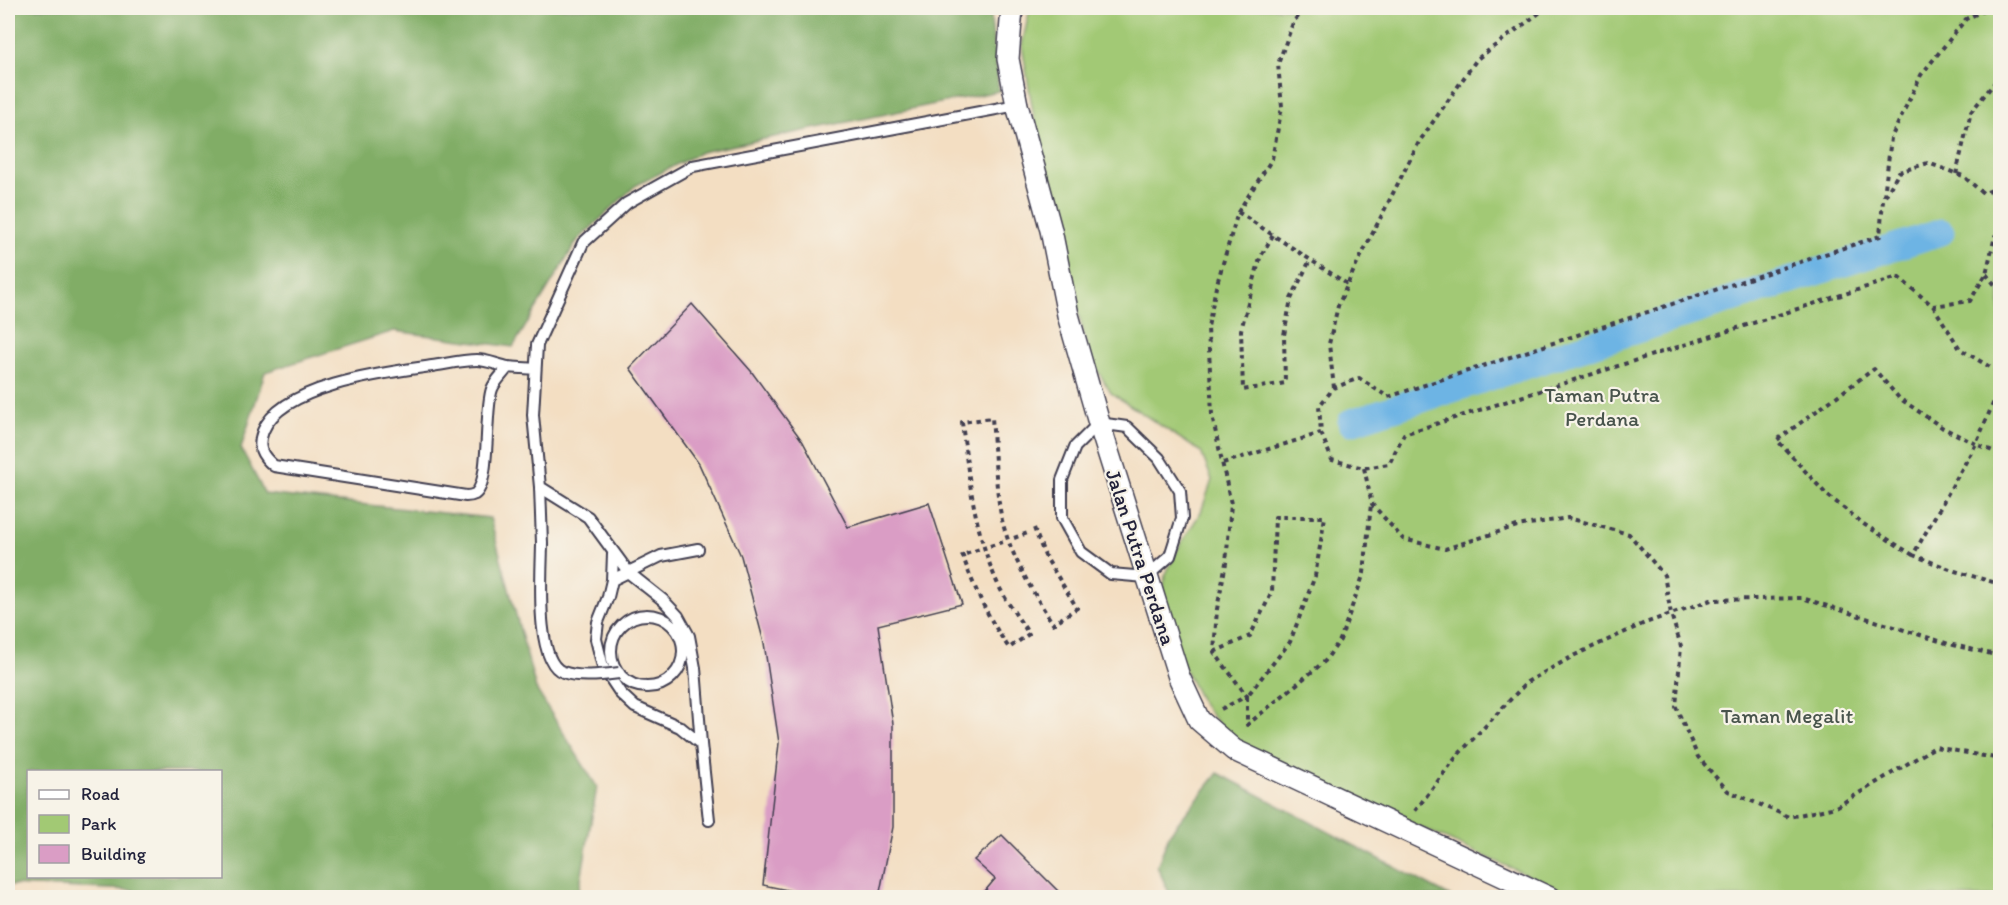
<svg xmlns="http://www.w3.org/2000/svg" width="2008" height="905" font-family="Itim,sans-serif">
<rect width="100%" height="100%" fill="#f7f3e8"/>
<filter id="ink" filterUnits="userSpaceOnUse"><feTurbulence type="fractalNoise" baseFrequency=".0167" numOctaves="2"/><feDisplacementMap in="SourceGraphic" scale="12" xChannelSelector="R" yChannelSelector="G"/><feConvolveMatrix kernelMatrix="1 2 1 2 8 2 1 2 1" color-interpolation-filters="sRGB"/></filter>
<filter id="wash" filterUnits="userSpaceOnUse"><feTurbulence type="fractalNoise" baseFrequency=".008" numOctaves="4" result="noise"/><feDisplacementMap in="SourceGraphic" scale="24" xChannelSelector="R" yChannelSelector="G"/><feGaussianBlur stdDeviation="1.35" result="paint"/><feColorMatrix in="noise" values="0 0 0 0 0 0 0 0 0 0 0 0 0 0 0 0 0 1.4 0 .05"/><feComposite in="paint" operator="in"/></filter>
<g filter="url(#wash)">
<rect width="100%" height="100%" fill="#f3dec2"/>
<path fill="#a2c974" stroke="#627658" stroke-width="1.5" d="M 1030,8 L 2000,8 L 2000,897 L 1576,897 L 1270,760 L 1227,734 L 1203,705 L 1178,656 L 1162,604 L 1165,576 L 1178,548 L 1201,512 L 1212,480 L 1201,452 L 1111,393 L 1090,358 L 1045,183 L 1031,100 L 1022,45 Z"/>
<path fill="#81ad66" stroke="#526850" stroke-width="1.5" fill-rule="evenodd" d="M 8,8 L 992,8 L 991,20 L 999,91 L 701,152 L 635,186 L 577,241 L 513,347 L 394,331 L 265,372 L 241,448 L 265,494 L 490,518 L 536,689 L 597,787 L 578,897 L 134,898 L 133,890 L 8,885 ZM 28,772 L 220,772 L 220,876 L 28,876 Z
M 1218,773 L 1451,897 L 1171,897 L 1157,866 L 1170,833 Z"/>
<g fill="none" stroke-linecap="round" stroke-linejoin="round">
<path stroke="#6db4e4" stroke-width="27" d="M 1351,422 L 1941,232"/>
</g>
<g id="blocks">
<path fill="#da9dc5" d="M 692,304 L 751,371 L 803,442 L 848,527 L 929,503 L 962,604 L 878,625 L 893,724 L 893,827 L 879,897 L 821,897 L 763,885 L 779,743 L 764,643 L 741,556 L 699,464 L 630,368 Z
M 1002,835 L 1064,897 L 980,897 L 995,879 L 974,860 Z"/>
</g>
</g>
<g filter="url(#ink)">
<use href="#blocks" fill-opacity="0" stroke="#413e4f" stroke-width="1.5"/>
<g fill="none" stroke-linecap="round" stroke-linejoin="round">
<defs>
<path id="lane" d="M 508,367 C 503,374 495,381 492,389 C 484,410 491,483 475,494 C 473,495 468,496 466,496 L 274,466 C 261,455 257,447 263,431 C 281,385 388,372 432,366 C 446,364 462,360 477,360 C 487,360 498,365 508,367 C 517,368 526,368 535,369
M 1099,423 L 1127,427 L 1159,458 L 1180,491 L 1182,518 L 1170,556 L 1146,577 L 1111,574 L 1081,552 L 1062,518 L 1062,480 L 1075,447 Z
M 540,487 L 588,517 L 629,573 L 663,600 L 678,616 L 689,636 L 695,668 L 701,744 L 680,727 L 635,707 L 621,694 L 603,667 L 596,639 L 598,622 L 608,597 L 612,580 L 613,554
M 542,543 L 540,487 L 533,415 L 537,345 L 583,243 L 627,203 L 693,166 L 1017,105
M 612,580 L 661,556 L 698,549
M611 651a36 36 0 1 1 72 0a36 36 0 1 1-72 0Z
M 701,744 L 709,820"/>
<path id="street" d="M 1012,8 L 1008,59 L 1017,105 L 1051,230 L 1068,315 L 1099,423 L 1179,677 L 1199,720 L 1234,750 L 1550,898"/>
</defs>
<use href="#lane" stroke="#413e4f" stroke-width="14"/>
<use href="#street" stroke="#413e4f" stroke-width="24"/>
<path stroke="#413e4f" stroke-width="4" stroke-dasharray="4.5 4.5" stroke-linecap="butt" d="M 1956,174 L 1971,112 L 2000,76
M 2000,188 L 1983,193 L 1963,176 L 1928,163 L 1899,172 L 1883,200 L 1880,236 L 1388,397 L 1359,378 L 1334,388 L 1319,406 L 1321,433 L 1332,460 L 1364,468 L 1389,464 L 1404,434 L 1898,277 L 1933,306 L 1970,301 L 1986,274 L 1995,236 L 2000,235
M 1884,196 L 1891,138 L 1921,75 L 1966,19 L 1988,8
M 1238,212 L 1347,284
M 1273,235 L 1260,258 L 1241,330 L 1243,390 L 1285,383 L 1284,335 L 1291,299 L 1310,260
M 1986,274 L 2000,291
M 1933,306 L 1960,349 L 2000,373
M 1334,388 L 1329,344 L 1338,306 L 1353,272 L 1419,142 L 1477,59 L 1546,8
M 2000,454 L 1976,444 L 1913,555 L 1955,571 L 2000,584
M 1223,463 L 1321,433
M 1364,468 L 1372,504 L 1403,539 L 1445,549 L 1517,526 L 1568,518 L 1629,534 L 1664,575 L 1671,614 L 1681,646 L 1676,707 L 1698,757 L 1728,791 L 1789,817 L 1836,807 L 1935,747 L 2000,759
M 1014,538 L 1028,533
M 990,546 L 1005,541
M 962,554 C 974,588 988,618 1009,648 L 1029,634 C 1017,616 1002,596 994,575 C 974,527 968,474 962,422 L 992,418 C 995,452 995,487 1002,520 C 1011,557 1033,592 1053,624 L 1077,608 L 1045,556 L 1034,528
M 966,554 L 980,549
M 1913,555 L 1865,525 L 1826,494 L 1777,440 L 1874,369 L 1899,398 L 1943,428 L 1976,444 L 2000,387
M 1214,652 L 1250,636 L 1272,592 L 1275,517 L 1325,517 L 1315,576 L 1290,642 L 1247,696 L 1247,725 L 1325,661 L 1340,640 L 1364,573 L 1371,504
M 1221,709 L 1247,696 L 1214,652 L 1217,609 L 1226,563 L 1231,504 L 1212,415 L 1208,327 L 1216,287 L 1238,212 L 1272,159 L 1282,107 L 1278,64 L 1294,20 L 1310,8
M 1415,811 L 1457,756 L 1527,682 L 1575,655 L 1645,623 L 1711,600 L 1802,598 L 1949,644 L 2000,656"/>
<use href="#lane" stroke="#fff" stroke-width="10"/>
<use href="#street" stroke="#fff" stroke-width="21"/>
<defs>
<path id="lane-bridge" d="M 542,543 C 542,569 534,662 563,672 C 579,678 602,675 619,673"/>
</defs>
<use href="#lane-bridge" stroke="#413e4f" stroke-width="14" stroke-linecap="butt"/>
<use href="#lane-bridge" stroke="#fff" stroke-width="10"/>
</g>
</g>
<g text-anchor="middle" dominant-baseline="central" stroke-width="4.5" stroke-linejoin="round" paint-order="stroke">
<g font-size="21" fill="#48544c" stroke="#f7f3e8">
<text x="1602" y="394">Taman Putra<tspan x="1602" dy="24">Perdana</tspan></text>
<text x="1787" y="715">Taman Megalit</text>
</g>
<g font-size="21" fill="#22223b" stroke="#f7f3e8">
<text transform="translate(1141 557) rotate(72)">Jalan Putra Perdana</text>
</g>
</g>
<rect width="2008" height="905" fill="none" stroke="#f7f3e8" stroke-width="30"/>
<rect x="27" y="770" width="195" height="108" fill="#f7f3e8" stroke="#a29fa3" stroke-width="1.5"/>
<rect x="39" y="790" width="30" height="9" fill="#ffffff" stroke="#a29fa3" stroke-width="1.5"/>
<text x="81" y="800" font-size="18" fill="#22223b">Road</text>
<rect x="39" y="815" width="30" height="18" fill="#a2c974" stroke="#a29fa3" stroke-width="1.5"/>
<text x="81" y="830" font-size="18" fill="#22223b">Park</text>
<rect x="39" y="845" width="30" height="18" fill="#da9dc5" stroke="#a29fa3" stroke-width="1.5"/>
<text x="81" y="860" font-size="18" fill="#22223b">Building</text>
</svg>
